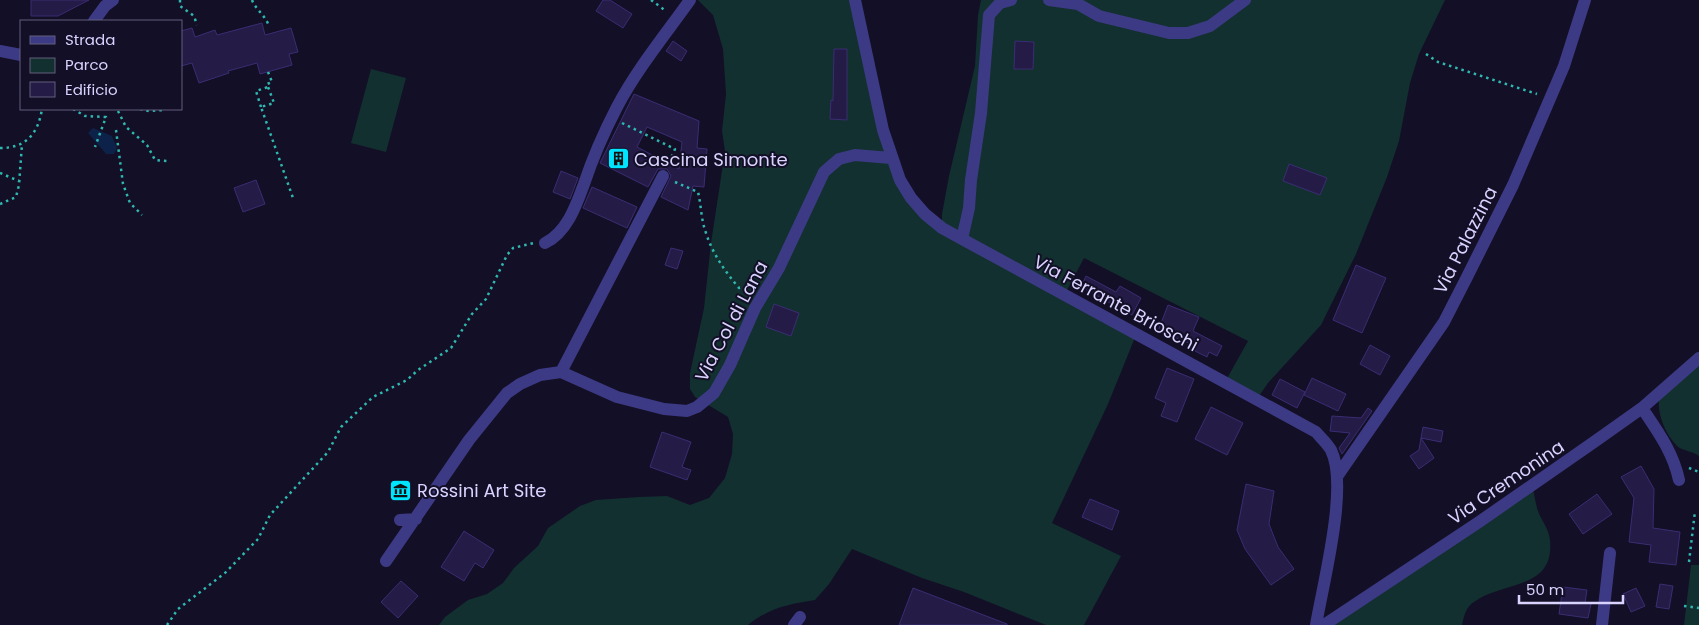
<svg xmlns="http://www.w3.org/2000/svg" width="1699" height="625" font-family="Poppins,sans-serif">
<rect width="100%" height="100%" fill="#130f26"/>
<path fill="#12302f" d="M 698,0 L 855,0 L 900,180 L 942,228 L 942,214 L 949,176 L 975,66 L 978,15 L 981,0 L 1445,0 L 1419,54 L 1410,83 L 1399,141 L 1387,177 L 1356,254 L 1321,325 L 1268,383 L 1257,399 L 1225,382 L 1248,341 L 1084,258 L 1064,296 L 1136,335 L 1108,404 L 1052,523 L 1121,556 L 1084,625 L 1046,625 L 964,592 L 922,578 L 852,549 L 829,584 L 815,600 C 789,604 769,608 748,625 L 439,625 L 445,617 L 468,600 L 487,594 L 503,583 L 514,568 L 538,546 L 548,528 L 580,506 L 596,500 L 639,497 L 667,496 L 690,505 L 709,498 L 725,478 L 732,454 L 733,434 L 728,417 L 695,397 L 690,389 L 690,373 L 704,308 L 711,243 L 725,151 L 722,131 L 726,94 L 723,49 L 713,15 Z
M 371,69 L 406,78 L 386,152 L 351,143 Z
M 1699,363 L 1699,456 C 1692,451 1683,451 1677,446 C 1665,434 1657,414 1659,398 Z
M 1532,485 C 1534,492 1535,500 1537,508 C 1540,519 1549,528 1550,540 C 1555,590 1503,581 1474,602 C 1466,607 1464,616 1462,625 L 1324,625 Z
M 1691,565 L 1699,565 L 1699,625 L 1684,625 Z"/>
<path fill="#0c2248" d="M 93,128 L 112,136 L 117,148 L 114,154 L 106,154 L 88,133 Z"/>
<path fill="#241b47" stroke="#3b2d73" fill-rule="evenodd" d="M 31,0 L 89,0 L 58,16 L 31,16 Z
M 603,0 L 610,0 L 632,14 L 623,28 L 596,11 Z
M 262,23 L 265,35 L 291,28 L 298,52 L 289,54 L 292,65 L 260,74 L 257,63 L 228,71 L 229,73 L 199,83 L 192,63 L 181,66 L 181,31 L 192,28 L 195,37 L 215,30 L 217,35 Z
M 673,41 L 687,51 L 681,61 L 666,51 Z
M 1015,41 L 1034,42 L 1033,69 L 1014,69 Z
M 834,49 L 847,49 L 847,120 L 830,119 L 831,100 L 833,101 Z
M 634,94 L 699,121 L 697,148 L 707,149 L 704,187 L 693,186 L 688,210 L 661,197 L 671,176 L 667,169 L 658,169 L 648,187 L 600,163 ZM 647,127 L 682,142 L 679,169 L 637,147 Z
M 1289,164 L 1327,178 L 1320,195 L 1283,181 Z
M 561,171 L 578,178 L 570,199 L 553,192 Z
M 256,180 L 265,204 L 243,212 L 234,188 Z
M 592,187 L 637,207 L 627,228 L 583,208 Z
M 671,248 L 683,251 L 677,269 L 665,265 Z
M 1356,265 L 1386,278 L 1362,333 L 1333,320 Z
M 1086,276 L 1116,292 L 1120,286 L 1141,298 L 1132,315 L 1081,287 Z
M 774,304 L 799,313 L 791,336 L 766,327 Z
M 1168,305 L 1199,317 L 1193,331 L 1222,346 L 1217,356 L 1209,352 L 1207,357 L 1195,351 L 1197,346 L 1158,331 Z
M 1370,345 L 1390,356 L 1380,375 L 1360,364 Z
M 1167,368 L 1194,379 L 1177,422 L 1161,416 L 1166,403 L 1155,398 Z
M 1312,378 L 1346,394 L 1338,411 L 1304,395 Z
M 1280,379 L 1305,392 L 1297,408 L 1272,395 Z
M 1211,407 L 1243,423 L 1227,455 L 1195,439 Z
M 1368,408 L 1372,411 L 1342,454 L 1339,448 L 1350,433 L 1330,431 L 1332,416 L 1361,418 Z
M 1423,427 L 1443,431 L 1441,442 L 1421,438 Z
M 662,432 L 691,442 L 682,467 L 691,470 L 687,480 L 650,467 Z
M 1421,438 L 1434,458 L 1419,469 L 1410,456 L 1419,450 Z
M 1641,466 L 1654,489 L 1653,528 L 1680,532 L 1676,565 L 1649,562 L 1651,545 L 1629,542 L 1634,498 L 1621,477 Z
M 1246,484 L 1274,491 L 1269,524 L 1278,547 L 1294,569 L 1271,585 L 1245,549 L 1237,530 Z
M 1597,494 L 1612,514 L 1583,534 L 1569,514 Z
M 1090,499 L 1119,511 L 1112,530 L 1082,517 Z
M 464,531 L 494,550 L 483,568 L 475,563 L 464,581 L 441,567 Z
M 401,581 L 418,596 L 398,618 L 381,602 Z
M 1660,584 L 1673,586 L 1669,609 L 1656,607 Z
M 1563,587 L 1587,590 L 1585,603 L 1591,604 L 1588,618 L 1559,614 Z
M 913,588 L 1007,624 L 1007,625 L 899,625 Z
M 1636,588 L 1645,606 L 1631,612 L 1623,594 Z"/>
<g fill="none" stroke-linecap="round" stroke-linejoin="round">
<path stroke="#2fb8b0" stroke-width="2.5" stroke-dasharray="2.5 4" stroke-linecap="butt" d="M 180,0 L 180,6 L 194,16 L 197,25
M 252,0 C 256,10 265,15 269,26
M 651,0 L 666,11
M 1426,54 L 1438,62 L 1537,94
M 268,72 L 272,82 L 267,84 L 274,103 L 261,107 L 293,198
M 261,107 L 256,91 L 268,87
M 73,109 L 85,116 L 106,117 L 95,147
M 140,109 L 149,111 L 165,110
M 118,111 L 126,127 L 147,145 L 155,160 L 167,161
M 622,123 L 675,149 L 668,165
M 116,130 L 123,184 L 130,203 L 142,215
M 0,148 C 26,148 38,134 42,109
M 0,173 L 19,181
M 675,182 L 698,192 C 701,204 701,218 705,230 C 712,253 724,270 739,288 L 754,286
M 0,204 L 16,197 L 19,185 L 22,144
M 1689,468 L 1699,472
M 1689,562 L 1695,511
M 1684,606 L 1699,608
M 167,625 L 178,609 L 225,573 L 258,539 L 270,515 L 328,452 L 341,427 L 373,397 L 407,380 L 418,370 L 451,348 L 472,314 L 486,299 L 507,255 L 513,248 L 534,243"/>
<path stroke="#3d3a85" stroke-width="12" d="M 855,0 L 883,130 L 900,180 L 911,198 L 925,214 L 942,228 L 962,239 L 1316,432 C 1321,438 1327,443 1331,450 C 1349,486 1323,583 1316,625
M 1049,0 L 1078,4 L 1099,16 L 1169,33 L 1188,33 L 1210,26 L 1245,0
M 94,21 L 105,6 L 113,0
M 0,51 L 21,55
M 962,239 L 969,208 L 971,180 L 981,113 L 989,15 L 1000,3 L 1011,0
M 545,243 C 567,232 576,206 584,184 C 593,157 604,132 617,107 C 637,69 665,35 690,0
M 561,372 L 663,176
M 1642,408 C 1658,432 1673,452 1679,480
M 1338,475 L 1444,322 L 1467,277 L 1513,185 L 1564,66 L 1585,0
M 400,520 L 416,519
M 386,561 L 469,440 L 507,393 L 520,384 L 540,375 L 561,372 L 617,397 L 664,409 L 687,411 L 697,407 L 714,393 L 730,365 L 755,308 L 779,268 L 824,172 L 839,159 L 855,155 L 891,158
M 794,625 L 800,617
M 1324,625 L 1479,522 L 1594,442 L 1642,408 L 1699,358
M 1602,625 L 1610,553"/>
</g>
<defs>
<symbol id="building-square" viewBox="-11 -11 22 22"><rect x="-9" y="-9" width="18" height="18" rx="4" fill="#00e5ff" stroke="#130f26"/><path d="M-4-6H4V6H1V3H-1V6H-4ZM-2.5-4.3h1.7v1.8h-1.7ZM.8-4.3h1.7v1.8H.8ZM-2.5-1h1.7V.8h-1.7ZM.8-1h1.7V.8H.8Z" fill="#111"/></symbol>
<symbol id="museum-square" viewBox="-11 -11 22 22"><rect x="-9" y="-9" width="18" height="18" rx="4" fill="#00e5ff" stroke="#130f26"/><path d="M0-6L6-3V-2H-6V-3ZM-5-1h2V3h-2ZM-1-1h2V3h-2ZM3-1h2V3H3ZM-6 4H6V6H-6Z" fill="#111"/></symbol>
</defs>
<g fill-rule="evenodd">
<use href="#building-square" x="606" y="146" width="25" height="25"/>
<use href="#museum-square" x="388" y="478" width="25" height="25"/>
</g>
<g text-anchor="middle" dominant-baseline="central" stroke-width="4" stroke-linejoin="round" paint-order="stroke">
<g font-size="18" fill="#d9d4ff" stroke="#130f26" text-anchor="start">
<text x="634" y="159">Cascina Simonte</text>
<text x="417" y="490">Rossini Art Site</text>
</g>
<g font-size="18" fill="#d9d4ff" stroke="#130f26">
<text transform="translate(1465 240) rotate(-63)">Via Palazzina</text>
<text transform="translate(1116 303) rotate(28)">Via Ferrante Brioschi</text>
<text transform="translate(731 321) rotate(-62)">Via Col di Lana</text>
<text transform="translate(1506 482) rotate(-34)">Via Cremonina</text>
</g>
</g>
<rect x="20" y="20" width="162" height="90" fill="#130f26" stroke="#625e7d"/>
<rect x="30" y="36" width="25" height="8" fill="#3d3a85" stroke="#625e7d"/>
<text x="65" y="45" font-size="15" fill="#d9d4ff">Strada</text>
<rect x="30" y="58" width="25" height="15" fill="#12302f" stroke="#625e7d"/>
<text x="65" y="70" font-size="15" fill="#d9d4ff">Parco</text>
<rect x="30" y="82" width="25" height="15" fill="#241b47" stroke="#625e7d"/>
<text x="65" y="95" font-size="15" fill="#d9d4ff">Edificio</text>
<path d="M1519 595v8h104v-8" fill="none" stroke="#d9d4ff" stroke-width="2.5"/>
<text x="1526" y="595" font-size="15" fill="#d9d4ff" stroke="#130f26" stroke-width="4" paint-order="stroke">50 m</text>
</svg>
